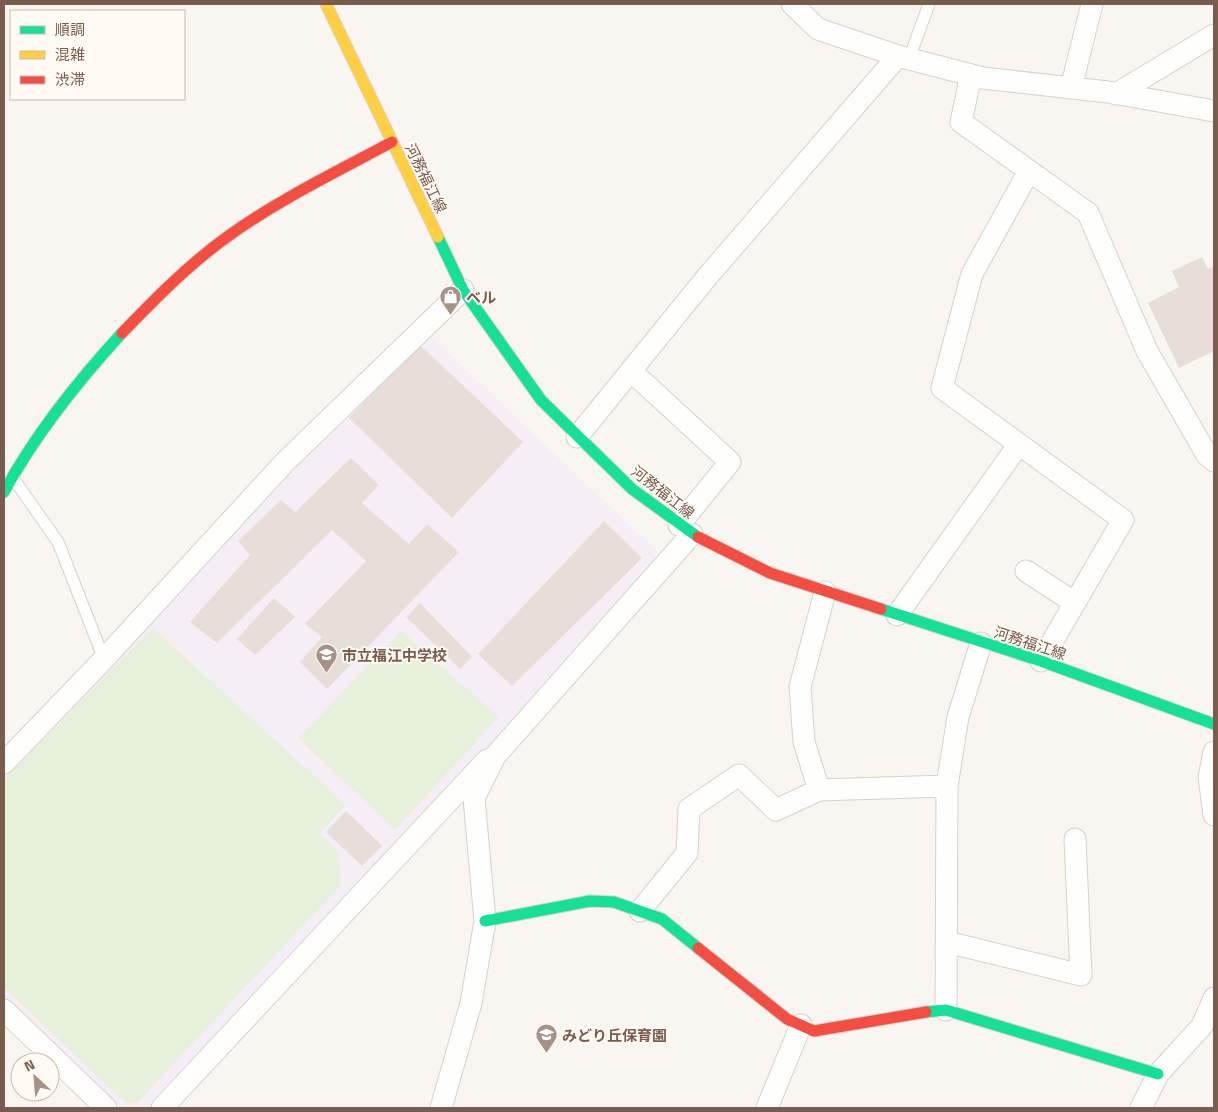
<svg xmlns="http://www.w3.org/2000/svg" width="1218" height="1112" font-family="'Titillium Web','Noto Sans JP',sans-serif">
<rect width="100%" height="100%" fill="#f9f5f0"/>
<path fill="#f6eef6" d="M 424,330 L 657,551 L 647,577 L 150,1108 L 120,1108 L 4,997 L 4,772 Z"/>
<path fill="#e7f0db" d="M 153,628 L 346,805 L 320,833 L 339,854 L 341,885 L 138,1102 L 127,1104 L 4,988 L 4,780 Z
M 401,631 L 499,717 L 395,830 L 298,738 Z"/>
<path fill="#e6ded7" d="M 1202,257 L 1208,269 L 1214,266 L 1214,351 L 1179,368 L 1148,303 L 1179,287 L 1172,271 Z
M 419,344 L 523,442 L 452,518 L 349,418 Z
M 351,458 L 379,485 L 362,503 L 409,544 L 427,524 L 459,552 L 327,689 L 300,662 L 322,637 L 305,624 L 366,561 L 332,530 L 217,643 L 190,622 L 250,555 L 238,541 L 281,500 L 295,512 Z
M 604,521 L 642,558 L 512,686 L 478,654 Z
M 274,598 L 295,617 L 255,655 L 237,639 Z
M 420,603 L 472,657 L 460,669 L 406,617 Z
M 346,811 L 382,846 L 362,866 L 326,832 Z"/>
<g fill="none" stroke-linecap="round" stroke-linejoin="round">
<defs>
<path id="lane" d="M 909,59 L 929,4
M 13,478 L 58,542 L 104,659"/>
<path id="street" d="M 792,4 L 818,29 L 898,56 L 983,78 L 1108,92 L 1214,111
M 971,75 L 961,122 L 1088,213 L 1147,351 L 1207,455 L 1214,461
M 1071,88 L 1092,4
M 1116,94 L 1214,35
M 1029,171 L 972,274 L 942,388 L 1123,520 L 1041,661
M 631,371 L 730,462 L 679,525
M 577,437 L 707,277 L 898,56
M 1026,571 L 1075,603
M 897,615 L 1019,444
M 1214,752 L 1209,777 L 1214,815
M 4,763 L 104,659 L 285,462 L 463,290
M 819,790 L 804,742 L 800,687 L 825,592
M 640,911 L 687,853 L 689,809 L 739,775 L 776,810 L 819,790 L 947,786
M 947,942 L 1081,975 L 1075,839
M 4,1010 L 106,1108
M 946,1010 L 947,786 L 958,717 L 981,643
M 162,1108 L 487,760
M 441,1108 L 471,1003 L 485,921 L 474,798 L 495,756 L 692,534
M 767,1108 L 801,1025
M 1141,1108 L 1158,1074 L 1202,1026 L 1214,998"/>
<path id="fast" d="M 438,237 L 463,290 L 541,400 L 632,489 L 698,537
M 4,492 C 36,433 77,382 122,333
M 881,609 L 1041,661 L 1214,724
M 485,921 L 590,901 L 614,902 L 662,919 L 698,948
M 926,1012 L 946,1010 L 1158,1074"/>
<path id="slow" d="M 326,4 L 438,237"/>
<path id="jam" d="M 122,333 C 155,299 188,265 227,237 C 278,200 336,172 392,142
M 698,537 L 770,573 L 881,609
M 698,948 L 787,1019 L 814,1031 L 926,1012"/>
</defs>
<use href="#lane" stroke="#d7d1cb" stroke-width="13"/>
<use href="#street" stroke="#d7d1cb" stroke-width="23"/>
<use href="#fast" stroke="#d9d2cb" stroke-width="13"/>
<use href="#slow" stroke="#d9d2cb" stroke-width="13"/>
<use href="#jam" stroke="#d9d2cb" stroke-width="13"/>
<use href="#lane" stroke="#fefefd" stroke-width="11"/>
<use href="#street" stroke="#fefefd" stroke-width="21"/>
<use href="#fast" stroke="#16e098" stroke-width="11"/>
<use href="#slow" stroke="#ffcf43" stroke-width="11"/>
<use href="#jam" stroke="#f24e42" stroke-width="11"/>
</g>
<defs>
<symbol id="shop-pin" viewBox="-11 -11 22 30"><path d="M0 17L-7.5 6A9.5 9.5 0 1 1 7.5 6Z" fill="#a69286" stroke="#fffaf3"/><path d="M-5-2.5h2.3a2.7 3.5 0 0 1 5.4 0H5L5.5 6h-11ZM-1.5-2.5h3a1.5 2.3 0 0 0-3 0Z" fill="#fff"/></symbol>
<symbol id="school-pin" viewBox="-11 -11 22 30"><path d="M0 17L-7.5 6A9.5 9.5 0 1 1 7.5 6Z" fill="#a69286" stroke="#fffaf3"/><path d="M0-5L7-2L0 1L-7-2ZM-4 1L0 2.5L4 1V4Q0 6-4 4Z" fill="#fff"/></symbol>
</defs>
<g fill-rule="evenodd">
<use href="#shop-pin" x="438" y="284" width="25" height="34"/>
<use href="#school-pin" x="314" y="642" width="25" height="34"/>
<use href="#school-pin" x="534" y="1022" width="25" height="34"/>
</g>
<g text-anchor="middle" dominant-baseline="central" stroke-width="4" stroke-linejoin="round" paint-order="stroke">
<g font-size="15" fill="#7a5c4d" stroke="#fffaf3">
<text transform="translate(426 178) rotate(64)">河務福江線</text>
<text transform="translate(663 492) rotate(38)">河務福江線</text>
<text transform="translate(1030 643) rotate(18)">河務福江線</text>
</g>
<g font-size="15" font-weight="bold" fill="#7a5c4d" stroke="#fffaf3" text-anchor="start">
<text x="466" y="297">ベル</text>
<text x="342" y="655">市立福江中学校</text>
<text x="562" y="1035">みどり丘保育園</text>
</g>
</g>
<rect width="1218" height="1112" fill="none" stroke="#7a5c4d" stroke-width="10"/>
<rect x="10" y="10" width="175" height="90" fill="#fffaf3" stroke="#cabbb1"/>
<rect x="20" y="26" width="25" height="8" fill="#16e098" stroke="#cabbb1"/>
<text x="55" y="35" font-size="15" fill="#7a5c4d">順調</text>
<rect x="20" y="51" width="25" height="8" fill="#ffcf43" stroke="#cabbb1"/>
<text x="55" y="60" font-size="15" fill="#7a5c4d">混雑</text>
<rect x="20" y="76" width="25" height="8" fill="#f24e42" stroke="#cabbb1"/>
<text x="55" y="85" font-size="15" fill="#7a5c4d">渋滞</text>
<g transform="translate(35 1077) rotate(334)"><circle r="24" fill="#fffaf3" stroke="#cabbb1"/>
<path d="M0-4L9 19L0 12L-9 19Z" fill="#a69286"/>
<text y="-8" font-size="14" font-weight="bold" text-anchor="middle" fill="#7a5c4d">N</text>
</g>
</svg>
